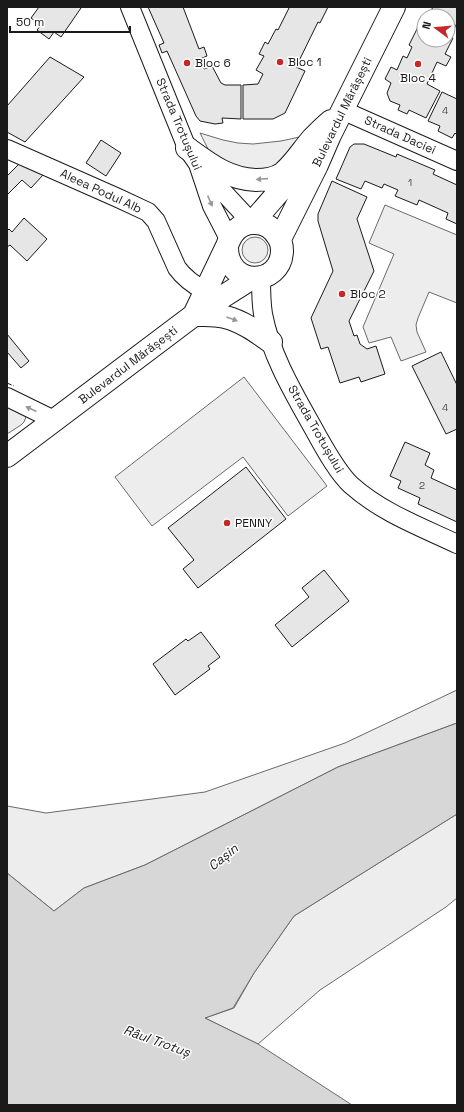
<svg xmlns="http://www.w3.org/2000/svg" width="464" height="1112" font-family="'Space Grotesk',sans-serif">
<rect width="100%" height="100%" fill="#fff"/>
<path fill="#ededed" stroke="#6a6a6a" d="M 200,133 L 223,140 L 238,143 L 253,144 L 281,141 L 304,136 L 279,167 L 251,172 L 211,155 Z
M 385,205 L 457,235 L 457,303 L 429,292 L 418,318 L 416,325 L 417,332 L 426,352 L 401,361 L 391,337 L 369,343 L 363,327 L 394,254 L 369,243 Z
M242 250a13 13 0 1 1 26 0a13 13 0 1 1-26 0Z
M 244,377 L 327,486 L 288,516 L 243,457 L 152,526 L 115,477 Z
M 7,406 L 24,414 L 26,417 L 24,422 L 21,425 L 7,434 Z
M 457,690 L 457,723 L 338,767 L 145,865 L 84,888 L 54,911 L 7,873 L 7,806 L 46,813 L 205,792 L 345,743 Z
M 457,814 L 457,898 L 446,907 L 320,990 L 258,1044 L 205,1018 L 234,1008 L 254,973 L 294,916 Z"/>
<path fill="#d7d7d7" stroke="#6a6a6a" d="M 457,723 L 457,814 L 294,916 L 254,973 L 233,1008 L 205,1018 L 258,1044 L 352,1105 L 7,1105 L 7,873 L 54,911 L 84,888 L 145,865 L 338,767 Z"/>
<path fill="#e6e6e6" stroke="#1a1a1a" d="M 39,7 L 79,7 L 81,8 L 61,37 L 54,32 L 49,39 L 37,30 L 41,25 L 31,18 Z
M 148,7 L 183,7 L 199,49 L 204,47 L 207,56 L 200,59 L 204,69 L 212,66 L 221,83 L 225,85 L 241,85 L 241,119 L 222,118 L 223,123 L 215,124 L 200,121 L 196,116 L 167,51 L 162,53 L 159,45 L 164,43 Z
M 288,7 L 328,7 L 320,23 L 318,22 L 296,67 L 305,71 L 285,113 L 273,119 L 243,119 L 243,85 L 258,84 L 263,74 L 256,70 L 264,56 L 259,54 L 265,42 L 268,44 L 276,29 L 278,30 L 289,8 Z
M 433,7 L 457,7 L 457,23 L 450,37 L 453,38 L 445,54 L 451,57 L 446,66 L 437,62 L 427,84 L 440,91 L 426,118 L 409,110 L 407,114 L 398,110 L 400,105 L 390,101 L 387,93 L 391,83 L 385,79 L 391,67 L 397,70 L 403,56 L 407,58 L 412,47 L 409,45 L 421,21 L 424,22 L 424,40 L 448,40 L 448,16 L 428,16 Z
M 50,57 L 84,77 L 25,142 L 7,132 L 7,106 Z
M 442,92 L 457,99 L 457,135 L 455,133 L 452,138 L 438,131 L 440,126 L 428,121 Z
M 101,140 L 121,153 L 106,176 L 86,163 Z
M 354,144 L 364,144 L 396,157 L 397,154 L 435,170 L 433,174 L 457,185 L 457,224 L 446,219 L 448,213 L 419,200 L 417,205 L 395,196 L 398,190 L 384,184 L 382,188 L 365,181 L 361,189 L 336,179 L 350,147 Z
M 19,164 L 33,166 L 43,175 L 31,188 L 22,180 L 7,195 L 7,176 Z
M 332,181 L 367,197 L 357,219 L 374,271 L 349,321 L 354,336 L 357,335 L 360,344 L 367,349 L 376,346 L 385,374 L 361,382 L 359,377 L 340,383 L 328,347 L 321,349 L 311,318 L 333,271 L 318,221 L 318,214 Z
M 24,218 L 47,239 L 27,261 L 10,245 L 7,247 L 7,231 L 9,229 L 12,232 Z
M 7,334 L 29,361 L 21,368 L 7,352 Z
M 441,352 L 457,385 L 457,429 L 446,434 L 412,366 Z
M 405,442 L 430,453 L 425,465 L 434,470 L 431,478 L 457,490 L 457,522 L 418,504 L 420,498 L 398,488 L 401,481 L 390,476 Z
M 246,467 L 286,519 L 198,588 L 183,569 L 194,560 L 168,528 Z
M 324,570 L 349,601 L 292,647 L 275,625 L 309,597 L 302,588 Z
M 201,632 L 220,657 L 208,666 L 210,669 L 175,695 L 153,664 L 186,639 L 188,641 Z"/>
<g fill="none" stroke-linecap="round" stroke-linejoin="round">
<defs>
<path id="minor" d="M 130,7 L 187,148 L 198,164 L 212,206 L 229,239
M 342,110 L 457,161
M 7,149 L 118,198 L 148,212 L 156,221 L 177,268 C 185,279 194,285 205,291
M 201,168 L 252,223
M 261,277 C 261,290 261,302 263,314 C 271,357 296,397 317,435 C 326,451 338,473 351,485 C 381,512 421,527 457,544
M 7,397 L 54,420"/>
<path id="major" d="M 187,148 C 209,164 228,179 256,180 C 266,180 275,179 283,173 C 295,163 303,149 313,138 C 319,132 325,126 331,121
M 252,223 L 297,171
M 280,239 L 317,165 L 330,135 L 394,7
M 194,315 L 227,246 C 231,233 240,222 255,223 C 265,223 273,228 278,237 C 281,241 282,246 282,251 C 281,287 226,288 227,246
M 194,315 C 204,315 215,314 225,317 C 242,321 257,332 271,342
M 7,456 L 194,315 L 252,278"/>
</defs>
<use href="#minor" stroke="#1a1a1a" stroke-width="20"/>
<use href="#major" stroke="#1a1a1a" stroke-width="24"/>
<use href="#minor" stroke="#fff" stroke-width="18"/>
<use href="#major" stroke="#fff" stroke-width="22"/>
<path stroke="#1a1a1a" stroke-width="1" stroke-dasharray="5 2" stroke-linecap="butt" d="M 7,383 L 14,386"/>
</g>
<defs><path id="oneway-solid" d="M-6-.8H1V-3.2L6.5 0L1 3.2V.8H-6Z"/></defs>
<g fill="#989898">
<use href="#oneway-solid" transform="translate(262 179) rotate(176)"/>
<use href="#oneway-solid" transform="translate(210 201) rotate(67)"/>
<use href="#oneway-solid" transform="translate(232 319) rotate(20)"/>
<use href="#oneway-solid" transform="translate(31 409) rotate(-155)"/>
</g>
<g fill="#c62828" stroke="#fff" stroke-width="1.5">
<circle cx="280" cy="62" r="4"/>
<circle cx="187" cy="63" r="4"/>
<circle cx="418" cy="64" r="4"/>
<circle cx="342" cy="294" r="4"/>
<circle cx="227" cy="523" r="4"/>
</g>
<g text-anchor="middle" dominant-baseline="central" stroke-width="3" stroke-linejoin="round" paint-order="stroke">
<g font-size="10" fill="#4d4d4d">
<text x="445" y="110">4</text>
<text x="410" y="182">1</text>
<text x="445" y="407">4</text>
<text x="422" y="485">2</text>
</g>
<g font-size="12" fill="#1a1a1a" stroke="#fff" text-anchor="start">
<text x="288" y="62">Bloc 1</text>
<text x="195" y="63">Bloc 6</text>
<text x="418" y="78" text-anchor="middle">Bloc 4</text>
<text x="350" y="294">Bloc 2</text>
<text x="235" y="523">PENNY</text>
</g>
<g font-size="12" fill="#1a1a1a" stroke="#fff">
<text transform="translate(342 112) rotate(-64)">Bulevardul Mărășești</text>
<text transform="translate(179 124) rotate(67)">Strada Trotușului</text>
<text transform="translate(400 135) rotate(24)">Strada Daciei</text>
<text transform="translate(101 191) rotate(25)">Aleea Podul Alb</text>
<text transform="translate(128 365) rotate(-37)">Bulevardul Mărășești</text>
<text transform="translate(316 429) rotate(60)">Strada Trotușului</text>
</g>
<g font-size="13" font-style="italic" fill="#1a1a1a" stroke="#fff">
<text transform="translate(223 857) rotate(-39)">Cașin</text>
<text transform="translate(157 1041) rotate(20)">Râul Trotuș</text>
</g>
</g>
<rect width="464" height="1112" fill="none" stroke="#1a1a1a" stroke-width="16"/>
<g transform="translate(436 28) rotate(286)"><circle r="19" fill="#ffffff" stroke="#a3a3a3"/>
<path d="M0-3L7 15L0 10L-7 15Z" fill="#c62828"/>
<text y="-6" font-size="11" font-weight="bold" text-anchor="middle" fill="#1a1a1a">N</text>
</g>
<path d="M10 26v6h120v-6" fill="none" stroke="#1a1a1a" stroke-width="2"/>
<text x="16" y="26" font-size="12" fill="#1a1a1a" stroke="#ffffff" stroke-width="3" paint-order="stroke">50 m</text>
</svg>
